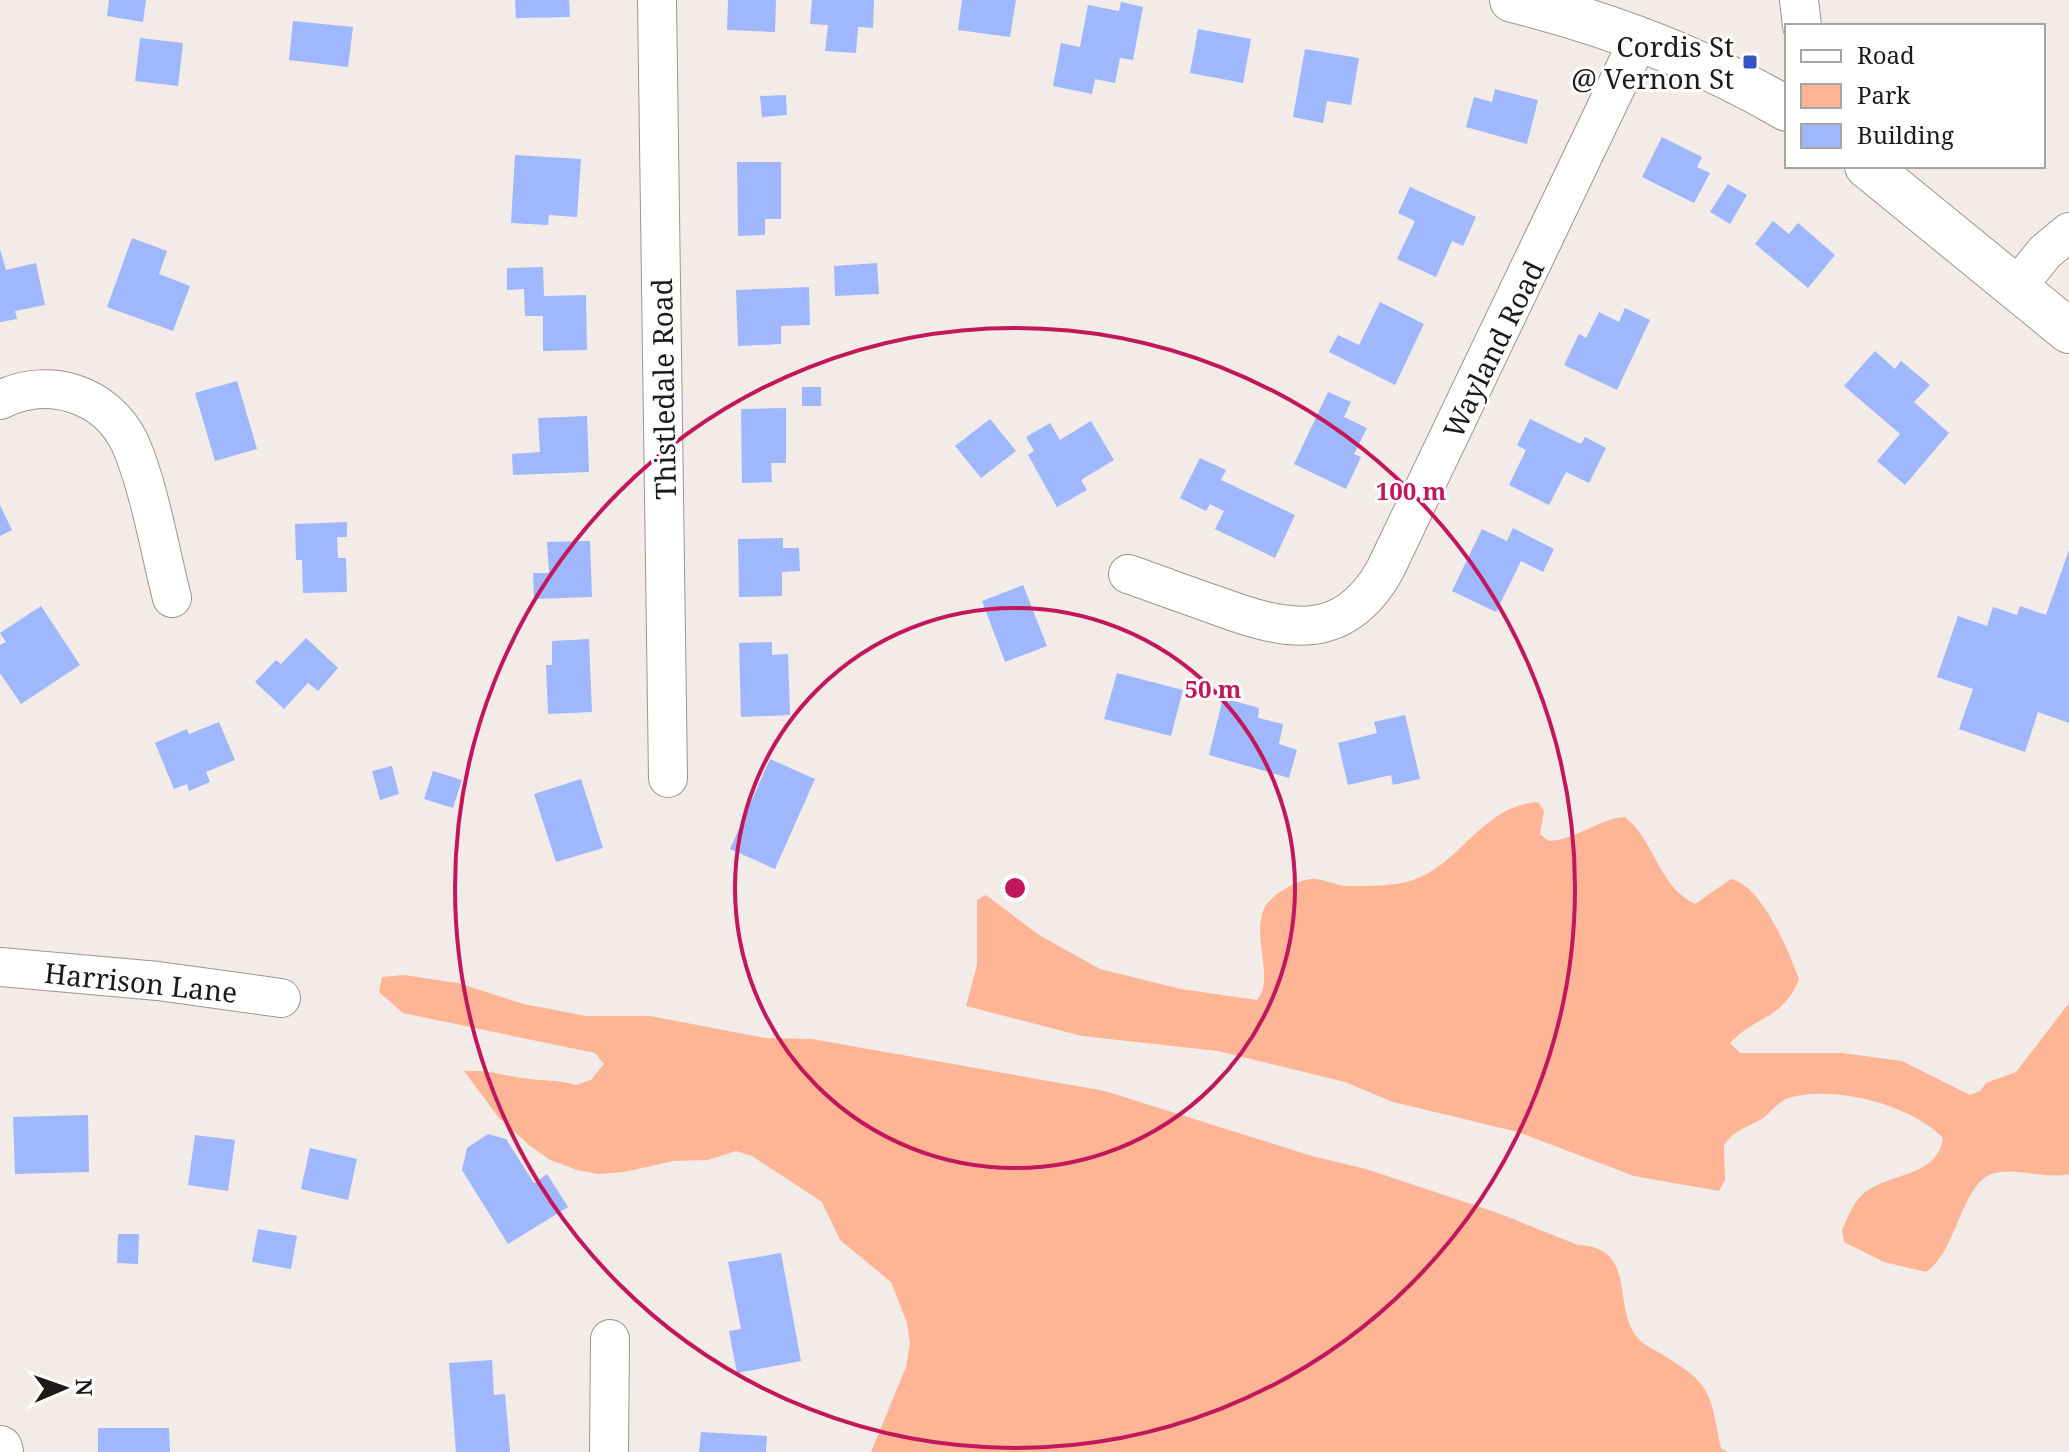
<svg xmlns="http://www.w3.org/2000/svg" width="2069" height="1452" font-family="'Noto Serif',serif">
<rect width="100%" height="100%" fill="#f3ebe7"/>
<path fill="#fdb595" d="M 1538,802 L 1544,811 L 1540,834 L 1549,841 C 1576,840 1598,819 1625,817 C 1656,842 1657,885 1695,904 L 1731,879 C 1762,886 1788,950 1799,979 C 1783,1020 1756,1015 1730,1043 L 1740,1053 L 1842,1053 L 1902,1061 L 1970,1095 L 1980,1091 L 1986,1083 L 2016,1072 L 2069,1003 L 2069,1174 C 2043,1180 2011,1165 1989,1175 C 1961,1189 1956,1252 1926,1272 L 1884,1262 L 1844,1242 L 1842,1230 C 1847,1219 1852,1206 1860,1197 C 1885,1171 1937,1180 1943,1138 C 1911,1105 1837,1086 1792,1097 C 1776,1101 1771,1115 1758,1121 C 1742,1129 1735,1131 1724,1145 L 1725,1180 L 1719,1191 L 1634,1176 L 1518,1132 L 1393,1102 L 1345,1082 L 1218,1051 L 1082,1036 L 966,1006 L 977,965 L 977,900 L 986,895 L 1039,935 L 1100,969 L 1181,989 L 1257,1000 C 1276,978 1249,933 1266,905 C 1275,893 1298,879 1313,879 C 1325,879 1337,886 1349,886 C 1368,886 1392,886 1410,881 C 1462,865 1480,806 1538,802 Z
M 404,975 L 458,983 L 524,1004 L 586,1016 L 650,1016 L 765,1038 L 812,1039 L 1105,1091 L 1312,1156 L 1366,1169 L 1498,1213 L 1578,1245 C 1635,1247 1614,1301 1634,1333 C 1642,1346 1651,1347 1663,1355 C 1713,1385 1710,1394 1721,1448 L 1727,1452 L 871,1452 L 906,1367 L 910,1343 L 907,1323 L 891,1282 L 840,1240 L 822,1202 L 752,1156 L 736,1151 L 708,1160 L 674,1161 L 624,1172 L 598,1174 L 577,1170 L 550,1160 L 529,1145 L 498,1117 L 464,1071 C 491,1069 506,1077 530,1079 C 546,1081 560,1080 576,1085 L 591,1080 L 604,1064 L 595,1053 L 403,1013 L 379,992 L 382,977 Z"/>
<path fill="#9eb7fd" d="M 109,0 L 146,0 L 143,22 L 107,16 Z
M 515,0 L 569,0 L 570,17 L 516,18 Z
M 728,0 L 776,0 L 775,32 L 727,30 Z
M 812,0 L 874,0 L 873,28 L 858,27 L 856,53 L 825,51 L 828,25 L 810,24 Z
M 962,0 L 1016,0 L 1010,37 L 958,30 Z
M 1121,2 L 1143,7 L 1133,60 L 1120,58 L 1115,83 L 1095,79 L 1092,94 L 1053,86 L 1061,43 L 1080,47 L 1088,5 L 1119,11 Z
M 293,21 L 353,27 L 348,67 L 289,60 Z
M 1198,29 L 1251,39 L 1243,83 L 1190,73 Z
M 140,38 L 183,43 L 178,86 L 135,81 Z
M 1305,49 L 1359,58 L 1351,105 L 1327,101 L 1323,123 L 1293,117 Z
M 1495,89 L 1538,100 L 1527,144 L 1466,127 L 1474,97 L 1492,102 Z
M 786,95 L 787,115 L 762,117 L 760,96 Z
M 1662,137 L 1702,157 L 1697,167 L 1710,173 L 1694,203 L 1642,177 Z
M 515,155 L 581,159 L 577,217 L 549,215 L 548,225 L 511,223 Z
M 737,162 L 781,162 L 781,219 L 765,219 L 765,235 L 738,236 Z
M 1728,184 L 1747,195 L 1730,224 L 1710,212 Z
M 1410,187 L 1476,217 L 1463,246 L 1452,241 L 1436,277 L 1397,259 L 1415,221 L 1398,213 Z
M 1773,221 L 1789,234 L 1798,223 L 1835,255 L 1808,288 L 1755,244 Z
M 132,238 L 167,251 L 159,274 L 190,286 L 173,331 L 107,307 Z
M 0,249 L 6,270 L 36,263 L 45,305 L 15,311 L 17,319 L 0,322 Z
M 877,263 L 879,294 L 835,296 L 834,266 Z
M 543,267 L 544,296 L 586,295 L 587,350 L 543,351 L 543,316 L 525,316 L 524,289 L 507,290 L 507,268 Z
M 809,287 L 810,325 L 781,326 L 781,344 L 738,346 L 736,290 Z
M 1380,302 L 1424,324 L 1395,385 L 1329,352 L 1338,335 L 1359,345 Z
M 1625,308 L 1650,320 L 1617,390 L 1564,365 L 1579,334 L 1586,338 L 1599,312 L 1619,322 Z
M 1875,351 L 1895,369 L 1901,361 L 1930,385 L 1914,402 L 1949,433 L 1905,485 L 1877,461 L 1900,434 L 1844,386 Z
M 237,381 L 257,449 L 215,461 L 195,393 Z
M 802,387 L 821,387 L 821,406 L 802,406 Z
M 1328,392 L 1351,402 L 1344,417 L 1367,428 L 1354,454 L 1361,457 L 1346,489 L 1294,464 Z
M 786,408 L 786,463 L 771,463 L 772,482 L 742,483 L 741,409 Z
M 587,416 L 589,472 L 513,475 L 512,454 L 540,452 L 538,418 Z
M 990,419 L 1016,451 L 981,478 L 955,446 Z
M 1530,419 L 1581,444 L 1585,437 L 1606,448 L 1589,483 L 1566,472 L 1549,505 L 1509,485 L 1526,450 L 1517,445 Z
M 1091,421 L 1114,460 L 1081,480 L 1087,490 L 1057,507 L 1028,455 L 1034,451 L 1026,437 L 1050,423 L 1060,440 Z
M 1200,458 L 1226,470 L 1221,480 L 1295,515 L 1275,558 L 1215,529 L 1224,511 L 1210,504 L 1206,511 L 1180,498 Z
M 0,505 L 12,530 L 0,536 Z
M 347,522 L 347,537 L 337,537 L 338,558 L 346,558 L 347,592 L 303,593 L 302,560 L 296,560 L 295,524 Z
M 1513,528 L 1554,549 L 1543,572 L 1521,561 L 1496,612 L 1452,591 L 1482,529 L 1507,541 Z
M 783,538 L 783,548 L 799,548 L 800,571 L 782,572 L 782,596 L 739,597 L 738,539 Z
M 590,541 L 592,597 L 534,599 L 533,573 L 549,573 L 547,542 Z
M 2069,550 L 2069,723 L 2038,712 L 2025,752 L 1959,729 L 1973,689 L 1937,677 L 1958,616 L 1987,626 L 1993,607 L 2017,615 L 2020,606 L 2046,615 Z
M 1023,585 L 1047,646 L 1005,662 L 982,601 Z
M 41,606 L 80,665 L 21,704 L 0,673 L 0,645 L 6,642 L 0,633 Z
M 306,638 L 338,668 L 318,691 L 308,683 L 284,709 L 255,682 L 276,660 L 281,664 Z
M 589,639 L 592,712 L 548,714 L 546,665 L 552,665 L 552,641 Z
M 772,642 L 772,655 L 788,654 L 790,715 L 741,717 L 739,643 Z
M 1117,673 L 1183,690 L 1171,736 L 1104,719 Z
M 1223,698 L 1259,708 L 1258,718 L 1283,724 L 1279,744 L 1297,750 L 1289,778 L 1209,755 Z
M 1405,715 L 1420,779 L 1393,785 L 1391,775 L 1348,785 L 1338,743 L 1377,733 L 1374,722 Z
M 219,722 L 235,760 L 206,772 L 210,782 L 189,791 L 187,784 L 174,789 L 155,743 L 187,729 L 189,734 Z
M 770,759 L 815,779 L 775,869 L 730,849 Z
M 392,766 L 399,794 L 380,800 L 372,771 Z
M 433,771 L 462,780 L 453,808 L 424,799 Z
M 581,779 L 603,848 L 556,862 L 534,794 Z
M 88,1115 L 89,1172 L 15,1174 L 13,1117 Z
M 488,1134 L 506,1139 L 534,1183 L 547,1174 L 568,1207 L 508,1244 L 462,1170 L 467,1148 Z
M 195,1135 L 235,1140 L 228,1191 L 188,1185 Z
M 310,1148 L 357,1159 L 348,1200 L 301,1189 Z
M 258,1229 L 297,1236 L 291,1269 L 252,1262 Z
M 118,1234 L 139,1234 L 138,1264 L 117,1263 Z
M 781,1253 L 801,1361 L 737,1373 L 729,1331 L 741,1329 L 728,1262 Z
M 492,1360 L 494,1395 L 505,1394 L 510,1452 L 456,1452 L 449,1363 Z
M 98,1428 L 169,1428 L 170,1452 L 98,1452 Z
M 701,1432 L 767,1436 L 766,1452 L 699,1452 Z"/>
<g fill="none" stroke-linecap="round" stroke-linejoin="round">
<defs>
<path id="street" d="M 657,0 L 668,778
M 1799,0 L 1802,26
M 2015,289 L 2045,252 L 2069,232
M 0,400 C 48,376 106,393 130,443 C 149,486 160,551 172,598
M 1128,574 C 1157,584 1186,595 1215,605 C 1283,630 1342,646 1385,570 L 1639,39
M 0,967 L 158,981 L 281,998
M 609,1452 L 610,1339"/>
<path id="secondary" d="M 1512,0 C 1610,24 1701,59 1787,109
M 1867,166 L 2069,331
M 0,1448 L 1,1452"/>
</defs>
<use href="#street" stroke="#9d9592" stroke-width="40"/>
<use href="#secondary" stroke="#9d9592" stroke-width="46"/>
<use href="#street" stroke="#fff" stroke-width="38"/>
<use href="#secondary" stroke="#fff" stroke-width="44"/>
</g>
<g fill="none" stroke="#c2185b" stroke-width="4">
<circle cx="1015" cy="888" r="280"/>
<circle cx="1015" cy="888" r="560"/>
</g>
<rect fill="#3752c4" stroke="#fff" stroke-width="3" x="1742" y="54" width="16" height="16" rx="4"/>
<g text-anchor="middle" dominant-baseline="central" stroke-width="6" stroke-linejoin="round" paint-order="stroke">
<g font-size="28" fill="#1d1a19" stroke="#fff" text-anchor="end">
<text x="1734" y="46">Cordis St<tspan x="1734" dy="32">@ Vernon St</tspan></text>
</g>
<g font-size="28" fill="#1d1a19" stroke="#fff">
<text transform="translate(1493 349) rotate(-64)">Wayland Road</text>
<text transform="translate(663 389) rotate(-91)">Thistledale Road</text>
<text transform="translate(141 982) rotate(6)">Harrison Lane</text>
</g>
</g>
<circle cx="1015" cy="888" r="12" fill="#c2185b" stroke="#fff" stroke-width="4"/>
<g font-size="24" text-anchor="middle" font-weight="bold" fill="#c2185b" stroke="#fff" stroke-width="6" stroke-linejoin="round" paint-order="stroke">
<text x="1411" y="500">100 m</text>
<text x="1213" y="698">50 m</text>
</g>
<rect x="1785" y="24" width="260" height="144" fill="#ffffff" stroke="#a5a3a3" stroke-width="2"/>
<rect x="1801" y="50" width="40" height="12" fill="#ffffff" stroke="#a5a3a3" stroke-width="2"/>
<text x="1857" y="64" font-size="24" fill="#1d1a19">Road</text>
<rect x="1801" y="84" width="40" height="24" fill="#fdb595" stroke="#a5a3a3" stroke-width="2"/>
<text x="1857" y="104" font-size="24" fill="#1d1a19">Park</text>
<rect x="1801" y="124" width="40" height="24" fill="#9eb7fd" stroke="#a5a3a3" stroke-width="2"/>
<text x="1857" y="144" font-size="24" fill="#1d1a19">Building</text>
<g transform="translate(64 1388) rotate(88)" stroke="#ffffff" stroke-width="6" paint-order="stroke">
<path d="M0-6L14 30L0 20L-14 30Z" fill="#1d1a19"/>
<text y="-12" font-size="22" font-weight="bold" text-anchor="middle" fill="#1d1a19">N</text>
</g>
</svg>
